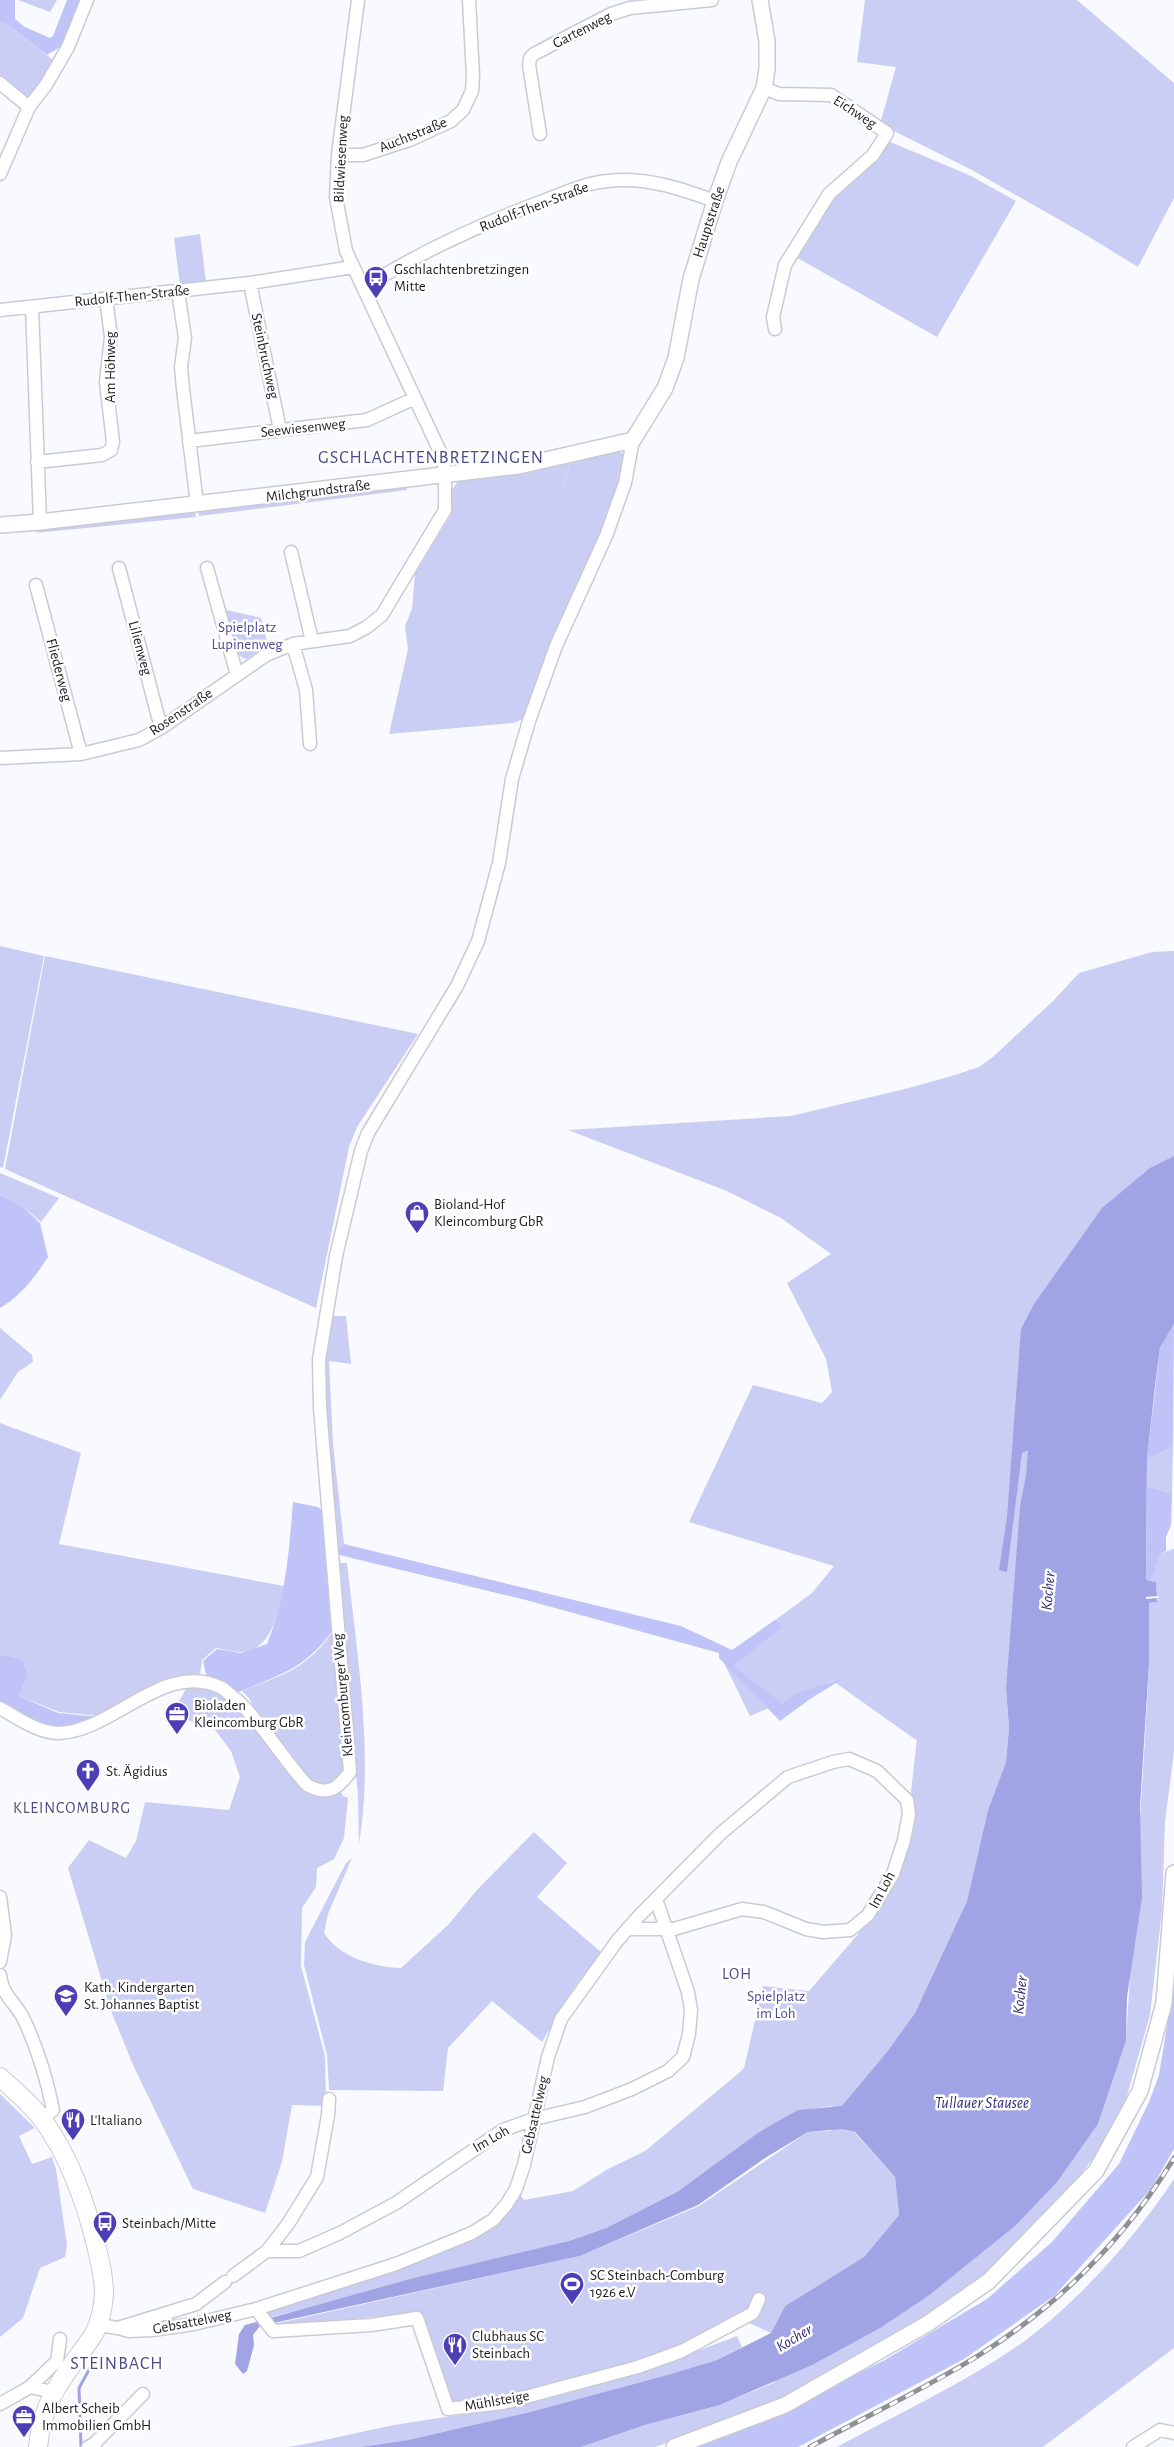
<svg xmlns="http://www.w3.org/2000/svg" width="1174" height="2447" font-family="'Alegreya Sans',sans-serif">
<rect width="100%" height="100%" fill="#f9faff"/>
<path fill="#cacdf4" d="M 18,0 L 57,0 L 50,12 Z
M 865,0 L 1077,0 L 1174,83 L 1174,198 L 1138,267 L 1086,235 L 972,170 L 880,124 L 896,67 L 857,62 Z
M 4,22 L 53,60 L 30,98 L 22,98 L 0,80 L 0,23 Z
M 888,141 L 969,175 L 1016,201 L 937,337 L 794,256 L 832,195 Z
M 200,234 L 206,282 L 180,285 L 174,238 Z
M 615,450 L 624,454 C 631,473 537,685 523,719 L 514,723 L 389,734 L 408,649 L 405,626 L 412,609 L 415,573 L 451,515 L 452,490 L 458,481 L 570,463 L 555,510 L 570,464 Z
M 407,486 L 407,490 L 199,516 L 198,510 Z
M 195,511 L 196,517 L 35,533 L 46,527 Z
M 222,609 L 261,618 L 268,645 L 246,659 C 227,652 226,627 222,609 Z
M 0,946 L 44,956 L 3,1168 L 0,1167 Z
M 1174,951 L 1174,1315 L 1006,1690 L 1009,1728 L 1006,1762 L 988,1810 L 967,1901 L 915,2013 L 887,2052 L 842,2129 L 854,2132 L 895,2177 L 899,2215 L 864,2257 L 785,2306 L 771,2333 L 747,2322 L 664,2355 L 510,2397 L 453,2402 L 422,2315 L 411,2313 L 276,2327 L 274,2324 L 580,2256 L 699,2206 L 808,2132 L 831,2131 L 832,2106 L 798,2111 L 759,2132 L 677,2192 L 606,2228 L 569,2241 L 267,2318 L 263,2310 L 487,2227 L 517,2190 L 524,2200 L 573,2191 L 608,2169 L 645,2151 L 739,2073 L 744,2068 L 763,1986 L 809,1991 L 871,1919 L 911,1832 L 914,1805 L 911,1792 L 917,1738 L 916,1740 L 833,1681 L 750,1716 L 722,1659 L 812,1593 L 834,1566 L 689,1522 L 753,1385 L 822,1403 L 832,1392 L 826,1359 L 787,1283 L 831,1254 L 781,1218 L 727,1191 L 568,1130 L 791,1116 L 909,1088 L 955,1075 L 979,1067 L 994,1056 L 1054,1000 L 1079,973 L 1152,952 Z
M 45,956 L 418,1034 L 357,1127 L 349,1147 L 316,1308 L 5,1169 Z
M 0,1173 L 59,1198 L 41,1222 L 22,1206 L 0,1195 Z
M 333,1316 L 346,1316 L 351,1364 L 329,1361 L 333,1444 L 344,1544 L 335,1554 L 323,1376 L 329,1321 Z
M 0,1328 L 32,1355 L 33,1362 L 18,1372 L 0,1400 Z
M 0,1423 L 81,1453 L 59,1544 L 284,1586 C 278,1611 273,1651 240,1652 C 232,1652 224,1649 216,1648 L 202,1660 L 200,1676 L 171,1678 L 101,1716 L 59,1712 L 19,1696 L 28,1675 L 23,1660 L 7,1655 L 0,1656 Z
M 1173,1447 L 1172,1493 L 1147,1486 L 1147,1459 Z
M 1173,1549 L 1174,1549 L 1174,1752 L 1165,1822 L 1162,1910 L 1150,2015 L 1127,2096 L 1104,2144 L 1074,2183 L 977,2285 L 938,2312 L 798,2392 L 709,2429 L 655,2447 L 581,2447 L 645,2425 L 720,2405 L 773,2383 L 1058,2181 L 1098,2124 L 1126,2041 L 1145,1739 L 1149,1663 L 1149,1603 L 1156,1602 L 1156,1598 L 1160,1597 L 1157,1596 L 1156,1582 L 1146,1581 L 1153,1574 L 1160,1554 Z
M 337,1563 L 347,1563 C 357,1652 374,1755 359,1844 L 358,1796 Z
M 335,1628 L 346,1763 L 339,1780 L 328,1787 L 310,1783 L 258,1718 L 249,1698 L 242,1691 C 285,1674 308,1669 335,1628 Z
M 187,1687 L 206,1687 L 225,1696 L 244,1713 L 294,1777 L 331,1795 L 341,1792 L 343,1796 L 348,1798 L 344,1838 L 334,1859 L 317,1868 L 316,1887 L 302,1908 L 301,1966 L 325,2056 L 326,2106 L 292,2105 L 282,2162 L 265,2213 L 193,2189 L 133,2065 L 110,2008 L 68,1868 L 89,1840 L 126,1858 L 136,1841 L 145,1802 L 229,1810 L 240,1777 L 231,1751 L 215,1730 L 172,1714 Z
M 534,1832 L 567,1863 L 537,1897 L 602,1953 L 575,1986 L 542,2042 L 492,2001 L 448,2048 L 443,2091 L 329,2090 L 327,2055 L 304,1965 L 305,1942 L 346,1863 L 352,1858 L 328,1914 L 324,1933 C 339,1957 373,1967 401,1968 L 449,1924 L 476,1891 Z
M 0,2094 L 35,2128 L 19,2136 L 32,2164 L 52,2157 L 56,2169 L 67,2245 L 65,2257 L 40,2268 L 23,2318 L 0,2337 Z
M 1174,2179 L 1174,2348 L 1043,2447 L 837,2447 C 896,2415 960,2385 1016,2347 C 1074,2307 1135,2238 1174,2179 Z
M 737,2336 L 742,2347 L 717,2360 L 667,2375 L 530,2412 L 408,2440 L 360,2447 L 288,2447 C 328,2441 367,2429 407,2423 C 443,2417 480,2413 516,2405 C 591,2389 665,2364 737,2336 Z"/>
<path fill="#c0c3f8" d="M 0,0 L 15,0 L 15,19 L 25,27 L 50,38 L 53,36 L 67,0 L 80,0 L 65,44 L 47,55 L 4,22 L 0,23 Z
M 0,1195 L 22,1206 L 40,1223 L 48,1257 C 35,1277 21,1296 0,1308 Z
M 1174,1324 L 1173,1447 L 1147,1459 L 1160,1348 Z
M 1147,1486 L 1172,1493 L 1171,1525 L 1166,1537 L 1166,1551 L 1160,1554 L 1152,1578 L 1146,1581 Z
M 293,1502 L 318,1507 L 324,1512 L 335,1627 C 306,1669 282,1674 236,1693 L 207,1679 L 203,1661 L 217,1649 L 241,1653 L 267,1644 C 286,1598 289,1551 293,1502 Z
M 344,1544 L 681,1626 L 732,1650 L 775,1620 L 782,1627 L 733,1666 L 782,1703 L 795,1694 L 844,1678 L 810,1699 L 780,1721 L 719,1658 L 719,1653 L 526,1600 L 335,1554 Z
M 7,1655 L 23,1660 L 28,1675 L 19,1696 L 58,1713 L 100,1717 L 58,1729 L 37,1724 L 0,1704 L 0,1656 Z
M 1174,1984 L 1174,2149 L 1151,2189 L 1054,2296 L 964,2359 L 798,2447 L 692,2447 L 776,2413 L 883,2361 L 987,2299 L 1052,2242 L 1119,2164 L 1149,2102 L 1159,2075 Z"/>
<path fill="#a1a4e4" d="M 1174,1156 L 1174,1324 L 1160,1348 L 1155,1386 L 1147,1459 L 1146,1580 L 1156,1582 L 1157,1596 L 1146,1597 L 1146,1599 L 1156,1598 L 1157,1602 L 1149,1603 L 1149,1663 L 1140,1807 L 1142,1898 L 1127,1997 L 1126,2041 L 1098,2124 L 1058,2181 L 1015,2226 L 928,2296 L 880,2328 L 812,2365 L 720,2405 L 645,2425 L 581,2447 L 360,2447 L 408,2440 L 530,2412 L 667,2375 L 717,2360 L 771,2333 L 785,2306 L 864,2257 L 899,2215 L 895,2177 L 855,2132 L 842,2129 L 808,2132 L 765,2158 L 698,2205 L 580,2256 L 260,2326 L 253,2335 L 254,2345 L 247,2371 L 243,2374 L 235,2364 L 239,2334 L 245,2325 L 414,2278 L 569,2241 L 606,2228 L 677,2192 L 759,2132 L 798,2110 L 842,2106 L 887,2052 L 915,2013 L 967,1901 L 988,1810 L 1006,1762 L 1009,1728 L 1006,1689 L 1020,1507 L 1026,1475 L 1028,1450 L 1022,1453 L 1007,1572 L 999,1570 L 1007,1517 L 1021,1329 L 1034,1304 L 1102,1208 L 1150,1168 Z"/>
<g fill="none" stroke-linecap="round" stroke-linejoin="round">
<path stroke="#a1a4e4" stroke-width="3" d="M 81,2447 L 79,2388 L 90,2368"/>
<defs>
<path id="minor" d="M 0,83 L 29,107
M 764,88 L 779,94 L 831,95 L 887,133 L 873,155 L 829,194 L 785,265 L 773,317 L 775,329
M 540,134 L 529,65 L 530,58 L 534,54 L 611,14 L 630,8 L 712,0
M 338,155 L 363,155 L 412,139 L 451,121 L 463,110 L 472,91 L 473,76 L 469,0
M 0,174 L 29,107 L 46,85 L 68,47 L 87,0
M 250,283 L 280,430
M 364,287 C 421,252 483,223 546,200 C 566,192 586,183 608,181 C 645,176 681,189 715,201
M 178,291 L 185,338 L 181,367 L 183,389 L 197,504
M 32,307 L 40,522
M 0,310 L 250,283 L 353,267
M 189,441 L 367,420 L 413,399
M 37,462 L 102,455 L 111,450 L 113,442 L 106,382 L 111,337 L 106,298
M 291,552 L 312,641
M 119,568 L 161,728
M 207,568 L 237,675
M 36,585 L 81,754
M 293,644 L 306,690 L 310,744
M 0,758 L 81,754 L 139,740 L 161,728 L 266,655 L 293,644 L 350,636 L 367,627 L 382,615 L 445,510 L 445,476 L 443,458 L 346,251 L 336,197 L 338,155 L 358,0
M 0,1708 C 18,1718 38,1733 59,1733 C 114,1731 165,1659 222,1688 C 227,1691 232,1697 237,1700 C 264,1725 282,1758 307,1785 C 327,1796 337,1790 350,1772 L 320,1408 L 319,1360 L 336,1256 L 361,1151 L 368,1133 L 457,986 L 478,941 L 499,863 L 512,779 L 529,721 L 556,646 L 606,536 L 625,483 L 633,440
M 0,1897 L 5,1935 L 0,1962
M 0,1975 C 2,1997 18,2004 25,2022 C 38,2050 47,2080 53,2110 L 42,2119
M 267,2251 L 299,2251 L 340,2233 L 396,2203 L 503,2130 L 534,2119 L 585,2107 L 632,2089 L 668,2071 L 683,2057 L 689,2034 L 691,2010 L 688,1992 L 656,1899
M 233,2276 L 267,2251 L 288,2224 L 317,2177 L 328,2115 L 329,2099
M 256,2309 L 273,2331 L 371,2325 L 417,2318 L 448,2409 L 503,2403 L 638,2367 L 682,2351 L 753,2313 L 759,2299
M 98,2325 L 118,2328 L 196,2304 L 225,2282
M 118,2328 L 129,2331 L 152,2330 L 194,2324 L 256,2309 L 396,2264 L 472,2233 L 493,2220 L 506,2205 L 516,2189 L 524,2165 L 548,2057 L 561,2019 L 617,1941 L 639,1916 L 720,1834 L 788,1777 L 833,1762 L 849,1759 L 877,1771 L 907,1800 L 909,1814 L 904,1840 L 893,1874 L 868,1915 L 850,1930 L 823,1932 L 806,1929 L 764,1912 L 742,1909 L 674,1929 L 628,1929
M 30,2387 L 57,2361 L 60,2339
M 0,2404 L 30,2387 L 53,2392
M 88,2447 L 94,2444 L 143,2394
M 1133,2447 L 1160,2430 L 1174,2433"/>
<path id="tertiary" d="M 0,525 L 40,522 L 519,466 L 633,440 L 665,388 L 676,358 L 691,279 L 715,201 L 729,162 L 764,88 L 767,69 L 767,41 L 760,0
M 674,2447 L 785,2405 L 927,2324 L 989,2281 L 1096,2171 L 1140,2091 L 1164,2003 L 1174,1873"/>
<path id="secondary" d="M 0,2077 C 15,2091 31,2104 43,2120 C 70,2158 85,2200 96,2245 C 100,2261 104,2277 104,2294 C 103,2308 100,2322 94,2334 C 66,2375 43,2395 38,2447"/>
</defs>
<use href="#minor" stroke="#c9cad6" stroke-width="15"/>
<use href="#tertiary" stroke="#c9cad6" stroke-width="18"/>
<use href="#secondary" stroke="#c9cad6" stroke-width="20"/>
<use href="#minor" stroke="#fff" stroke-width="12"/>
<use href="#tertiary" stroke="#fff" stroke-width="15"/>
<use href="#secondary" stroke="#fff" stroke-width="18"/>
<defs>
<path id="rail" d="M 810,2447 C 868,2415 929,2387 984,2352 C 1062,2302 1126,2237 1174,2158"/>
</defs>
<use href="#rail" stroke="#8f9094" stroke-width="5"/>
<use href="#rail" stroke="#fff" stroke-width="3" stroke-dasharray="9" stroke-linecap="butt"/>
</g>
<defs>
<symbol id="bus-pin" viewBox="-11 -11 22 30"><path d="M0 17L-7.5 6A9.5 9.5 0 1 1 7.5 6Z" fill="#4c3eb5" stroke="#fff"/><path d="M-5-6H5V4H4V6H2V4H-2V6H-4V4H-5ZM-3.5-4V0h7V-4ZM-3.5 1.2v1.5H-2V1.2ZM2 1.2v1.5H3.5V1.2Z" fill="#fff"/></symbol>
<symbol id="shop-pin" viewBox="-11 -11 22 30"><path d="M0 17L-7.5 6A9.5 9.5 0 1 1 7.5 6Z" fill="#4c3eb5" stroke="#fff"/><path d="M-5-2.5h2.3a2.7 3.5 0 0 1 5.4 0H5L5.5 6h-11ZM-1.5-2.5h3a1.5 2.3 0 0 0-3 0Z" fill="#fff"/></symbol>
<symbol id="office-pin" viewBox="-11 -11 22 30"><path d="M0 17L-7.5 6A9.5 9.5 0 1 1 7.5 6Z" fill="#4c3eb5" stroke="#fff"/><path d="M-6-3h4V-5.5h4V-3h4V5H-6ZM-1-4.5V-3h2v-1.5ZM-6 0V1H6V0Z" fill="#fff"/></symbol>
<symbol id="church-pin" viewBox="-11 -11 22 30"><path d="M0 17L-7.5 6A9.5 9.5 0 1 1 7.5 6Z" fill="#4c3eb5" stroke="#fff"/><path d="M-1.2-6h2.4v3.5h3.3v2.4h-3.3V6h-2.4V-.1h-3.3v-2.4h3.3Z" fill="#fff"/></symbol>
<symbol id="school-pin" viewBox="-11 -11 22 30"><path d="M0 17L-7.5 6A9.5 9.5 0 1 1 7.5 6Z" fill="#4c3eb5" stroke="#fff"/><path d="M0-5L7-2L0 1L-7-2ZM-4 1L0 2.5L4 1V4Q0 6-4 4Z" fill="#fff"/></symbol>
<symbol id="restaurant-pin" viewBox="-11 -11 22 30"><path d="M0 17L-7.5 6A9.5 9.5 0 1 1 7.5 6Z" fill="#4c3eb5" stroke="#fff"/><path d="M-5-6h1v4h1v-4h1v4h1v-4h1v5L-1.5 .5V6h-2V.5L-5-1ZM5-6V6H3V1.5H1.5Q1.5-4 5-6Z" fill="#fff"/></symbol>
<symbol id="stadium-pin" viewBox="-11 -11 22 30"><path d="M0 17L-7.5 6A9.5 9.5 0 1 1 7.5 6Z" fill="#4c3eb5" stroke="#fff"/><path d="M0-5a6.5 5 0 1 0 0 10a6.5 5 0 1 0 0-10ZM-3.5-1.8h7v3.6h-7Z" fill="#fff"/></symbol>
</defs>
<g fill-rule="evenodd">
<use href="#bus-pin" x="362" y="264" width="28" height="38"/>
<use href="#shop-pin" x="403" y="1199" width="28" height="38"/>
<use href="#office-pin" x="163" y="1700" width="28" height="38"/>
<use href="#church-pin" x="74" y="1757" width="28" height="38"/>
<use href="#school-pin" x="52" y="1982" width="28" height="38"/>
<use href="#restaurant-pin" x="59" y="2106" width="28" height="38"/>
<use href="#bus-pin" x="91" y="2209" width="28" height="38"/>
<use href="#stadium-pin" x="558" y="2270" width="28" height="38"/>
<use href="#restaurant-pin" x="441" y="2331" width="28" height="38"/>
<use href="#office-pin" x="10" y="2403" width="28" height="38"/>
</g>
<g text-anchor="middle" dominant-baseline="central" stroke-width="5" stroke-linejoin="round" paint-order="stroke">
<g font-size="15" fill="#1d1d21" stroke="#fff">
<text transform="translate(582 30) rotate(-27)">Gartenweg</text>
<text transform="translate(855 112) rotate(33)">Eichweg</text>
<text transform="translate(413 135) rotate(-22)">Auchtstraße</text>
<text transform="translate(341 159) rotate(-87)">Bildwiesenweg</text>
<text transform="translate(534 207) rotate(-21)">Rudolf-Then-Straße</text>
<text transform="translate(709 222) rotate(-72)">Hauptstraße</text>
<text transform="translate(132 296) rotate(-6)">Rudolf-Then-Straße</text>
<text transform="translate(265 356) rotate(78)">Steinbruchweg</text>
<text transform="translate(110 367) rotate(-90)">Am Höhweg</text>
<text transform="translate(303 428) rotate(-6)">Seewiesenweg</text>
<text transform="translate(318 491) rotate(-7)">Milchgrundstraße</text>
<text transform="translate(140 648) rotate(75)">Lilienweg</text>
<text transform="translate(59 670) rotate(75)">Fliederweg</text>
<text transform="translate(181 712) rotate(-34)">Rosenstraße</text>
<text transform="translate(343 1695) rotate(-95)">Kleincomburger Weg</text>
<text transform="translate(882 1890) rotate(-62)">Im Loh</text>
<text transform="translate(535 2115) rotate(-77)">Gebsattelweg</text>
<text transform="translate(491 2139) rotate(-30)">Im Loh</text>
<text transform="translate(192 2322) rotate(-11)">Gebsattelweg</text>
<text transform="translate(497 2401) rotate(-10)">Mühlsteige</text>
</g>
<g font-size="15" fill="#1d1d21" stroke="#fff" text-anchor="start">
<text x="394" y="269">Gschlachtenbretzingen<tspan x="394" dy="17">Mitte</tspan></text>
<text x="434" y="1204">Bioland-Hof<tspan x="434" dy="17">Kleincomburg GbR</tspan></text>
<text x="194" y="1705">Bioladen<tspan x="194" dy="17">Kleincomburg GbR</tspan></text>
<text x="106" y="1771">St. Ägidius</text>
<text x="84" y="1987">Kath. Kindergarten<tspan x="84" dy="17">St. Johannes Baptist</tspan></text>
<text x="90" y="2120">L'Italiano</text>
<text x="122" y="2223">Steinbach/Mitte</text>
<text x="590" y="2275">SC Steinbach-Comburg<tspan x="590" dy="17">1926 e.V</tspan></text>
<text x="472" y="2336">Clubhaus SC<tspan x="472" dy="17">Steinbach</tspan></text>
<text x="42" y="2408">Albert Scheib<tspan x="42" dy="17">Immobilien GmbH</tspan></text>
</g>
<g font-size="15" fill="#4c4a96" stroke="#fff">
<text x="247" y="627">Spielplatz<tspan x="247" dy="17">Lupinenweg</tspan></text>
<text x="776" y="1996">Spielplatz<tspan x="776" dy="17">im Loh</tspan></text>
</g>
<g font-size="16" font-style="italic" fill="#322c76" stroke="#fff">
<text transform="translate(1048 1591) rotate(-85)">Kocher</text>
<text transform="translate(1020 1995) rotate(-84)">Kocher</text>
<text x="982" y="2103">Tullauer Stausee</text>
<text transform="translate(794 2338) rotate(-31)">Kocher</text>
</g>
<g font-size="16" letter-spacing="1" fill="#4c4c8a" stroke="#fff">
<text x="72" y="1808">KLEINCOMBURG</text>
<text x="737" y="1974">LOH</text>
</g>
<g font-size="18" letter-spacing="1" fill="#4c4c8a" stroke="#fff">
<text x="431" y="458">GSCHLACHTENBRETZINGEN</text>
<text x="117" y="2364">STEINBACH</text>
</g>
</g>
</svg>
